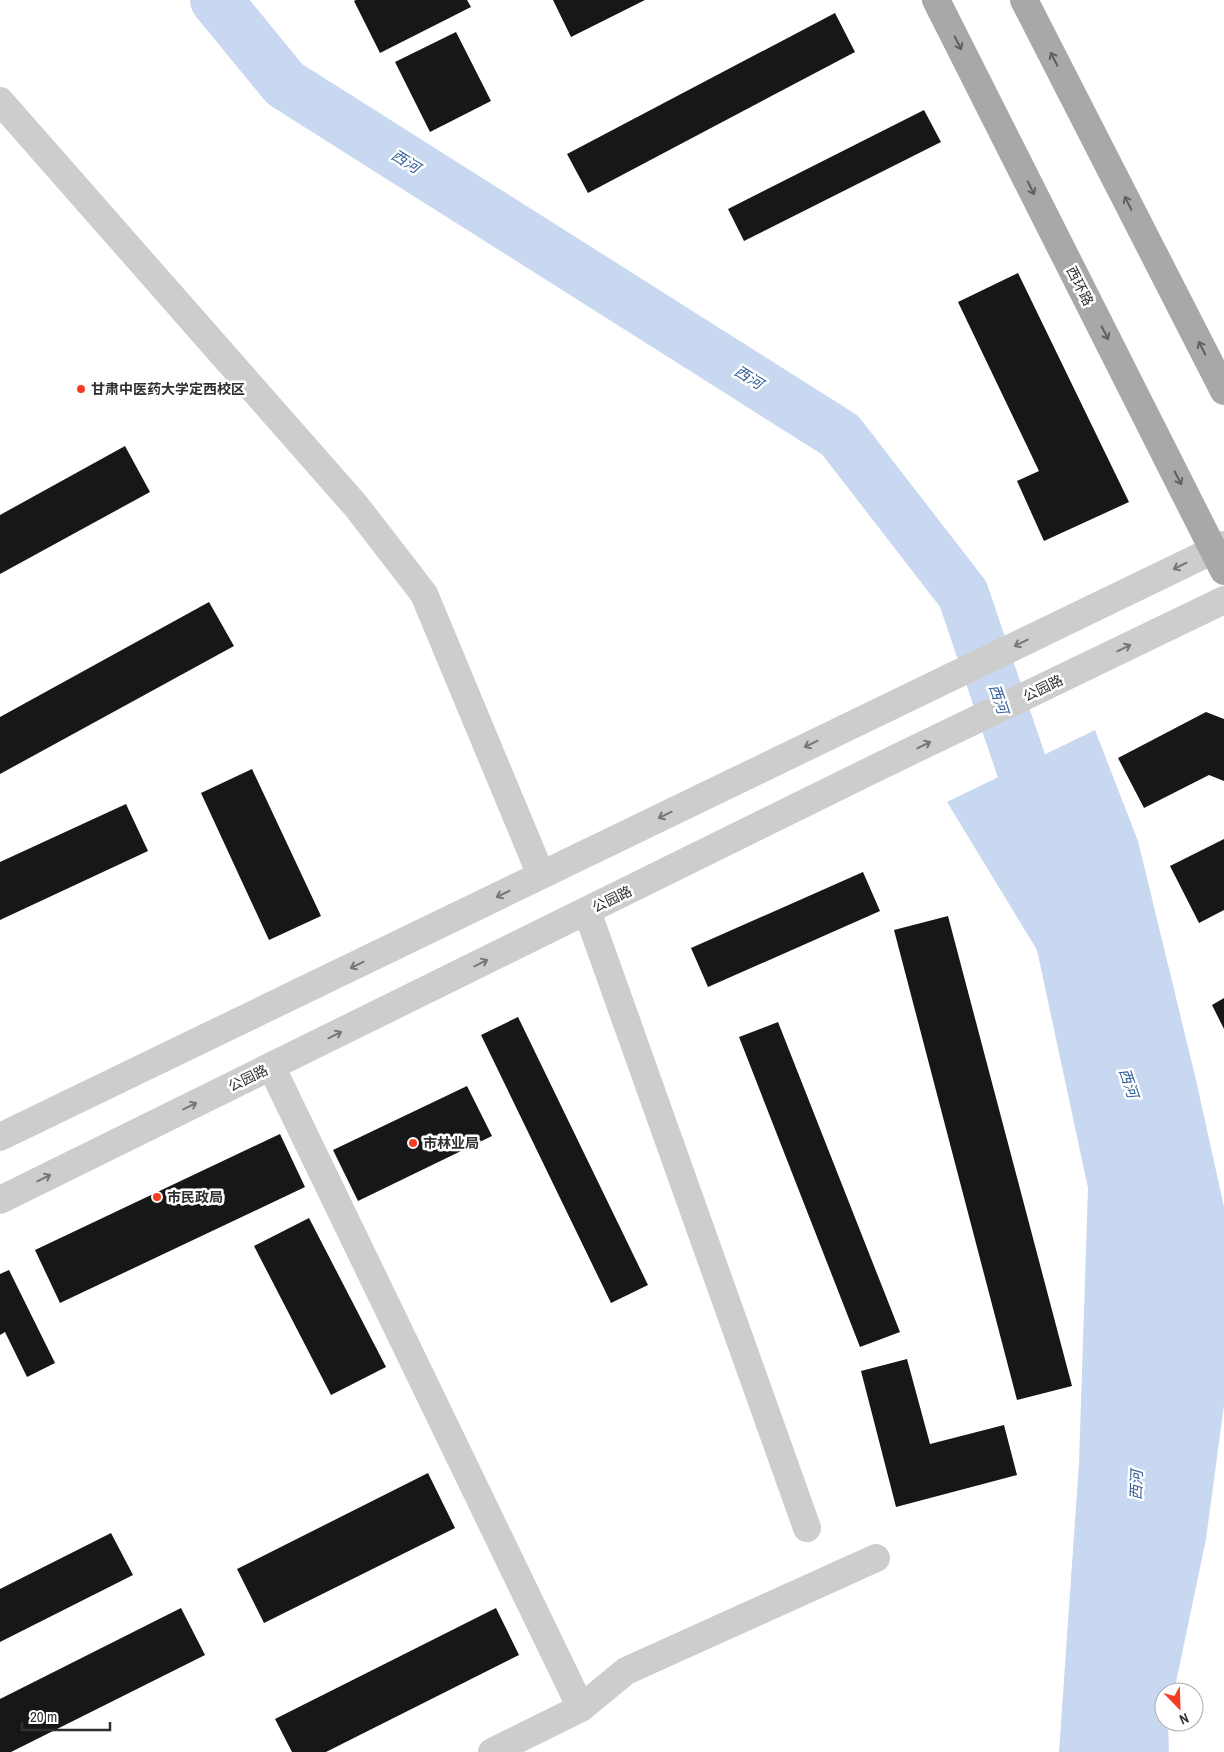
<svg xmlns="http://www.w3.org/2000/svg" width="1224" height="1752" font-family="'Archivo Narrow','Noto Sans SC',sans-serif">
<rect width="100%" height="100%" fill="#fff"/>
<path fill="#c8d8f0" d="M 1095,730 L 1138,841 L 1196,1080 L 1224,1207 L 1224,1405 L 1206,1539 L 1174,1692 L 1164,1692 L 1164,1722 L 1168,1722 L 1169,1752 L 1059,1752 L 1079,1463 L 1088,1188 L 1037,950 L 947,802 Z"/>
<g fill="none" stroke-linecap="round" stroke-linejoin="round">
<path stroke="#c8d8f0" stroke-width="52" d="M 216,0 L 285,84 L 840,435 L 963,594 L 1045,835"/>
</g>
<path fill="#171717" d="M 356,0 L 467,0 L 471,7 L 380,53 L 354,1 Z
M 553,0 L 645,0 L 571,37 Z
M 835,13 L 855,52 L 588,193 L 567,154 Z
M 456,32 L 491,101 L 430,132 L 395,62 Z
M 924,110 L 941,142 L 744,241 L 728,209 Z
M 1018,273 L 1129,502 L 1044,541 L 1017,481 L 1039,471 L 958,302 Z
M 125,446 L 150,492 L 0,574 L 0,515 Z
M 209,602 L 234,646 L 0,774 L 0,717 Z
M 1206,712 L 1224,719 L 1224,781 L 1209,775 L 1144,808 L 1118,758 Z
M 252,769 L 321,916 L 269,940 L 201,793 Z
M 126,804 L 148,851 L 0,920 L 0,862 Z
M 1224,839 L 1224,910 L 1199,923 L 1170,866 Z
M 863,872 L 880,911 L 708,987 L 691,948 Z
M 948,916 L 1072,1386 L 1017,1400 L 894,930 Z
M 1224,998 L 1224,1029 L 1212,1005 Z
M 518,1017 L 648,1285 L 611,1303 L 481,1035 Z
M 778,1022 L 900,1332 L 860,1347 L 739,1037 Z
M 467,1086 L 492,1136 L 358,1201 L 333,1150 Z
M 280,1134 L 305,1187 L 60,1303 L 35,1250 Z
M 309,1218 L 386,1367 L 331,1395 L 254,1246 Z
M 9,1270 L 55,1363 L 27,1377 L 5,1332 L 0,1335 L 0,1274 Z
M 907,1359 L 930,1444 L 1004,1425 L 1017,1475 L 896,1507 L 861,1371 Z
M 428,1473 L 455,1528 L 264,1623 L 237,1569 Z
M 111,1533 L 133,1575 L 0,1642 L 0,1589 Z
M 181,1608 L 205,1655 L 11,1752 L 0,1752 L 0,1699 Z
M 496,1608 L 519,1655 L 326,1752 L 292,1752 L 275,1719 Z"/>
<g fill="none" stroke-linecap="round" stroke-linejoin="round">
<path stroke="#cdcdcd" stroke-width="28" d="M 0,101 L 356,506 L 424,594 L 541,875
M 587,911 L 807,1528
M 271,1066 L 581,1708 L 492,1752
M 0,1137 L 1224,545
M 0,1200 L 880,766 L 1224,600
M 581,1708 L 626,1671 L 876,1558"/>
<path stroke="#a8a8a8" stroke-width="28" d="M 936,0 L 1224,571
M 1024,0 L 1224,391"/>
</g>
<defs><path id="oneway-shaft" d="M-6 0H5M1.5-3L5.5 0L1.5 3" fill="none" stroke-width="1.6" stroke-linecap="round" stroke-linejoin="round" transform="scale(1.25)"/></defs>
<g stroke="#606060">
<use href="#oneway-shaft" transform="translate(958 43) rotate(63)"/>
<use href="#oneway-shaft" transform="translate(1054 59) rotate(-117)"/>
<use href="#oneway-shaft" transform="translate(1031 188) rotate(63)"/>
<use href="#oneway-shaft" transform="translate(1128 203) rotate(-117)"/>
<use href="#oneway-shaft" transform="translate(1105 333) rotate(63)"/>
<use href="#oneway-shaft" transform="translate(1202 348) rotate(-117)"/>
<use href="#oneway-shaft" transform="translate(1178 478) rotate(63)"/>
</g>
<g stroke="#777">
<use href="#oneway-shaft" transform="translate(1180 566) rotate(154)"/>
<use href="#oneway-shaft" transform="translate(1021 643) rotate(154)"/>
<use href="#oneway-shaft" transform="translate(1124 648) rotate(-26)"/>
<use href="#oneway-shaft" transform="translate(811 744) rotate(154)"/>
<use href="#oneway-shaft" transform="translate(924 745) rotate(-26)"/>
<use href="#oneway-shaft" transform="translate(665 815) rotate(154)"/>
<use href="#oneway-shaft" transform="translate(503 894) rotate(154)"/>
<use href="#oneway-shaft" transform="translate(481 963) rotate(-26)"/>
<use href="#oneway-shaft" transform="translate(357 965) rotate(154)"/>
<use href="#oneway-shaft" transform="translate(335 1035) rotate(-26)"/>
<use href="#oneway-shaft" transform="translate(190 1106) rotate(-26)"/>
<use href="#oneway-shaft" transform="translate(44 1178) rotate(-26)"/>
</g>
<g fill="#f73c23" stroke="#fff" stroke-width="2">
<circle cx="81" cy="389" r="5"/>
<circle cx="413" cy="1143" r="5"/>
<circle cx="157" cy="1197" r="5"/>
</g>
<g text-anchor="middle" dominant-baseline="central" stroke-width="5" stroke-linejoin="round" paint-order="stroke">
<g font-size="14" fill="#303030" stroke="#fff">
<text transform="translate(1080 286) rotate(63)">西环路</text>
<text transform="translate(1043 688) rotate(-26)">公园路</text>
<text transform="translate(612 899) rotate(-26)">公园路</text>
<text transform="translate(248 1078) rotate(-26)">公园路</text>
</g>
<g font-size="14" font-weight="bold" fill="#303030" stroke="#fff" text-anchor="start">
<text x="91" y="389">甘肃中医药大学定西校区</text>
<text x="423" y="1143">市林业局</text>
<text x="167" y="1197">市民政局</text>
</g>
<g font-size="15" font-style="italic" fill="#35609b" stroke="#fff">
<text transform="translate(406 161) rotate(32)">西河</text>
<text transform="translate(749 377) rotate(32)">西河</text>
<text transform="translate(999 699) rotate(71)">西河</text>
<text transform="translate(1129 1083) rotate(71)">西河</text>
<text transform="translate(1136 1485) rotate(-88)">西河</text>
</g>
</g>
<g transform="translate(1179 1707) rotate(157)"><circle r="24" fill="#ffffff" stroke="#acacac"/>
<path d="M0-4L9 19L0 12L-9 19Z" fill="#f73c23"/>
<text y="-8" font-size="14" font-weight="bold" text-anchor="middle" fill="#303030">N</text>
</g>
<path d="M22 1722v8h88v-8" fill="none" stroke="#303030" stroke-width="2.5"/>
<text x="30" y="1722" font-size="15" fill="#303030" stroke="#ffffff" stroke-width="4" paint-order="stroke">20 m</text>
</svg>
